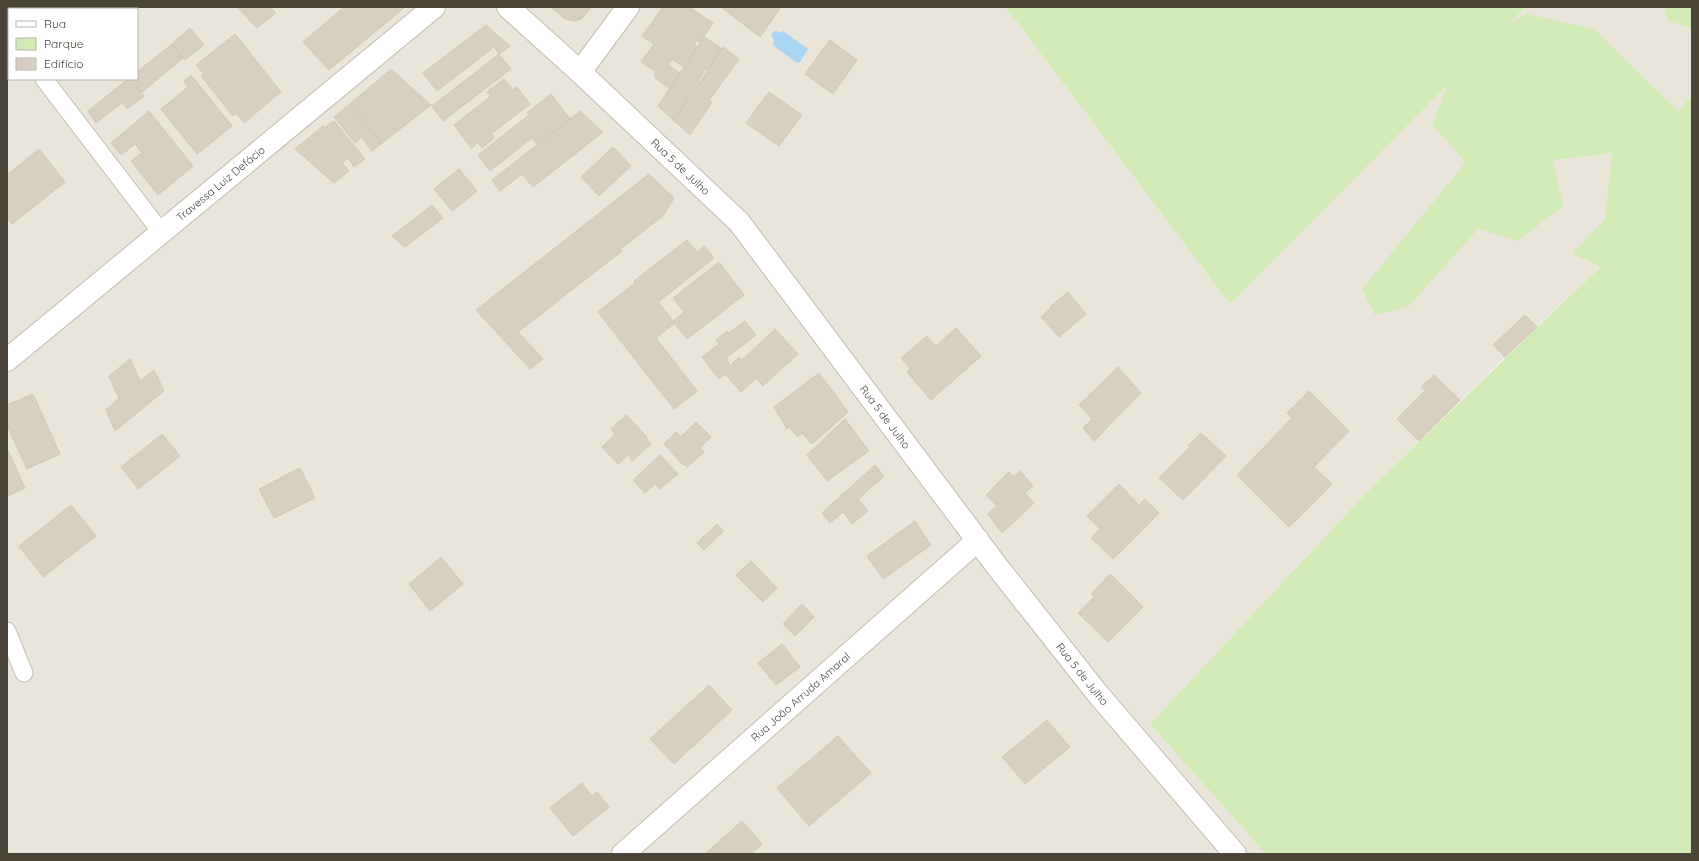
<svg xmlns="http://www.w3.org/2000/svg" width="1699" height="861" font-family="Quicksand,sans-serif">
<rect width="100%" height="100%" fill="#f6f3ec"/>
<path fill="#eae5da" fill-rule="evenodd" d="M 7,7 L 1004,7 L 1017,22 L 1230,304 L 1526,7 L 1692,7 L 1692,179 L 1505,357 L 1369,490 L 1150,724 L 1266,854 L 7,854 ZM 9,9 L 137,9 L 137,79 L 9,79 Z"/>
<path fill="#d2eab5" d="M 1004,7 L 1526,7 L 1509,24 L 1527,14 L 1594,29 L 1679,112 L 1692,95 L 1692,854 L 1266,854 L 1150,724 L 1369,490 L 1601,266 L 1572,254 L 1605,219 L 1612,153 L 1553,160 L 1563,206 L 1518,241 L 1478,229 L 1408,307 L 1375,315 L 1362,289 L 1466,162 L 1432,125 L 1448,85 L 1230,304 L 1017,22 Z
M 1664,7 L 1692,7 L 1692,28 L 1668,21 Z"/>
<path fill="#a9d4f2" d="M 776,31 L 779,33 L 783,31 L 808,49 L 800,62 L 797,63 L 773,45 L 774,40 L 771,35 L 773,32 Z"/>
<path fill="#d8cfc1" stroke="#d3c7b4" d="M 237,7 L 270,7 L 276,13 L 257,28 Z
M 344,7 L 405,7 L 329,70 L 303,42 Z
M 551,7 L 592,7 L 581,19 L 575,21 L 565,19 Z
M 663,7 L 689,7 L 713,23 L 700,42 L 697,40 L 694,45 L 697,47 L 684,67 L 672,59 L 668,65 L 680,73 L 670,89 L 655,78 L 655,71 L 641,62 L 654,44 L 642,36 Z
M 721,7 L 781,7 L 760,37 Z
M 486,25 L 510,46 L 499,54 L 494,47 L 437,91 L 423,73 Z
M 190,28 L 204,45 L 185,60 L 172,44 Z
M 235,34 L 281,92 L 244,123 L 236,113 L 233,116 L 201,76 L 204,74 L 196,65 Z
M 704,37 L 722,49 L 708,70 L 706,68 L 674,121 L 658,106 Z
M 830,40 L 857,60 L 833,94 L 805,74 Z
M 172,44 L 183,58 L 141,93 L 130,79 L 137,79 L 137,72 Z
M 723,47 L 739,59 L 709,100 L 712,102 L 690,135 L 674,121 Z
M 499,54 L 511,69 L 443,121 L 432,106 Z
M 391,69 L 431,105 L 382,143 L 350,104 Z
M 191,75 L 232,126 L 197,154 L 161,109 L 188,87 L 184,81 Z
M 128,79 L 130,79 L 144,96 L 127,109 L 122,103 L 96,123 L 88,111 Z
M 504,79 L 513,90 L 517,87 L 530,104 L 491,134 L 494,138 L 482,148 L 478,143 L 471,148 L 454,125 L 491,96 L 487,92 Z
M 769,92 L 802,115 L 779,146 L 746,123 Z
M 551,94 L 570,119 L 537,145 L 532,138 L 490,171 L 478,155 L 529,115 L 527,113 Z
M 350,104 L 382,143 L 372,151 L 362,137 L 355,143 L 334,117 Z
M 149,111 L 193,166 L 158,195 L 131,161 L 142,153 L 135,144 L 121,155 L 111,143 Z
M 580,111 L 603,132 L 533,187 L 522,174 L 500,191 L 492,180 Z
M 334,121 L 365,159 L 354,167 L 348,158 L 342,163 L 349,171 L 334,183 L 295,149 L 323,126 L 324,128 Z
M 613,147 L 631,166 L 599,196 L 581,177 Z
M 39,149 L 65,182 L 12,224 L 7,218 L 7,175 Z
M 459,169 L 477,191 L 452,211 L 434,189 Z
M 649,174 L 674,198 L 663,216 L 620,249 L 622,251 L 518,332 L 543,359 L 530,369 L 476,310 Z
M 432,205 L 443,218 L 405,247 L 392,236 Z
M 687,240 L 697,252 L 704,246 L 714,258 L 658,302 L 675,323 L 656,338 L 697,391 L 674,409 L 598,312 L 636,282 L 634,281 Z
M 719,262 L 744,295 L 687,339 L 673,321 L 684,312 L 673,298 Z
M 1068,292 L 1086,314 L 1059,337 L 1041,317 L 1051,308 L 1051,306 Z
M 1525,315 L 1537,327 L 1505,357 L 1493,345 Z
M 745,321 L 756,335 L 726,358 L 730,366 L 739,357 L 742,360 L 775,329 L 798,354 L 763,386 L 756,378 L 741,392 L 725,374 L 719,379 L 702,357 L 719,344 L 716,340 L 727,331 L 729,333 Z
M 956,328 L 981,356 L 931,400 L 907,372 L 911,369 L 901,358 L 927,336 L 936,346 Z
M 130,359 L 140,381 L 154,370 L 164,391 L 115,431 L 106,410 L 119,398 L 109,376 Z
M 1118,367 L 1141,393 L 1094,441 L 1083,428 L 1092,419 L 1079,405 Z
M 819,373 L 848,412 L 812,444 L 802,433 L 798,437 L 789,427 L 787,429 L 774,407 Z
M 1434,375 L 1460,400 L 1419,441 L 1397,419 L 1425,391 L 1421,387 Z
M 1309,391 L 1349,431 L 1314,467 L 1332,484 L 1289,527 L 1237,475 L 1292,418 L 1287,413 Z
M 33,394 L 60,454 L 27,469 L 7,425 L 7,405 Z
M 626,415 L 647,437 L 646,438 L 651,444 L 632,461 L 628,455 L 618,464 L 602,447 L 615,434 L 611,429 Z
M 845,419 L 869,451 L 827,481 L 807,455 Z
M 696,422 L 711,437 L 700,448 L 704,452 L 687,467 L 684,464 L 683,465 L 664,444 L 676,432 L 681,437 Z
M 1201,433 L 1226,456 L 1183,500 L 1159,478 L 1190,447 L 1188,446 Z
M 162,434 L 180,456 L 138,489 L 121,467 Z
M 7,448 L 25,488 L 7,496 Z
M 660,455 L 678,474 L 660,489 L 655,484 L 645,493 L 633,480 Z
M 875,465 L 884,476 L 858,499 L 868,511 L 852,524 L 843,512 L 830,523 L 822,513 Z
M 300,468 L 315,498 L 274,518 L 259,489 Z
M 1020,471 L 1033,486 L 1025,493 L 1034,503 L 1002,533 L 988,514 L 997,506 L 986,495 L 1009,472 L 1014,477 Z
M 1119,484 L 1139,505 L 1145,499 L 1159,513 L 1113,559 L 1091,538 L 1100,529 L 1087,516 Z
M 71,505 L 96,536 L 43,577 L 19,546 Z
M 915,521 L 931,545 L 883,579 L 867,556 Z
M 717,524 L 724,531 L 704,550 L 697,543 Z
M 441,557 L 463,584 L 430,611 L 409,584 Z
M 751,561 L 777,588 L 763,602 L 736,575 Z
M 1110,574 L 1143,607 L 1108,642 L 1078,613 L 1094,597 L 1091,594 Z
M 802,604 L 814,617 L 795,636 L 783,624 Z
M 782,644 L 800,667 L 776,685 L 758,663 Z
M 709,685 L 732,710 L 674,764 L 650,739 Z
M 1047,720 L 1070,747 L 1025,784 L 1002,757 Z
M 838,736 L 871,773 L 809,826 L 777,788 Z
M 582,783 L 592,796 L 597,792 L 609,807 L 573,836 L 550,808 Z
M 742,821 L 762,844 L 751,854 L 705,854 Z"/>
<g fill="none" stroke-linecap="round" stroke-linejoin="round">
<defs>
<path id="service" d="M 7,53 L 9,54
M 44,79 L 161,232
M 7,631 L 24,673"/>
<g id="minor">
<path id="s1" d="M 628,7 L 580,72 L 739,222 L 996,565 L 1097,693 L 1235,854"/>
<path id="s2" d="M 7,360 L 434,7"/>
<path id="s3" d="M 623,854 L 978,540"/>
</g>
<path id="tertiary" d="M 508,7 L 580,72"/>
</defs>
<use href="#service" stroke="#c2bbae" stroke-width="19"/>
<use href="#minor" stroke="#c2bbae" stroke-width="24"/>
<use href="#tertiary" stroke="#c2bbae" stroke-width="24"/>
<use href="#service" stroke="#fff" stroke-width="17"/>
<use href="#minor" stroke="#fff" stroke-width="22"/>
<use href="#tertiary" stroke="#fff" stroke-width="22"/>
</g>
<g text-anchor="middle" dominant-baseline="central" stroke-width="4" stroke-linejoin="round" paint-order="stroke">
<g font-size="11" fill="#4b4439" stroke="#fff">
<text stroke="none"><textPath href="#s1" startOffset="219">Rua 5 de Julho</textPath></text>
<text stroke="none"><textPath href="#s2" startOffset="277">Travessa Luiz Defácio</textPath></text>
<text stroke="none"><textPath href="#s1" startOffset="543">Rua 5 de Julho</textPath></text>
<text stroke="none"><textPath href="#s1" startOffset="867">Rua 5 de Julho</textPath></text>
<text stroke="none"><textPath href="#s3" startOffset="237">Rua João Arruda Amaral</textPath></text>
</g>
</g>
<rect width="1699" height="861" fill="none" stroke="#4b4439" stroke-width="16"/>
<rect x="8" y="8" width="130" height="72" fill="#ffffff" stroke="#b7b4b0"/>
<rect x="16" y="21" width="20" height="6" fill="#ffffff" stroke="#b7b4b0"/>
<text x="44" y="28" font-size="12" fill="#4b4439">Rua</text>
<rect x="16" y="38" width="20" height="12" fill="#d2eab5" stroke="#b7b4b0"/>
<text x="44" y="48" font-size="12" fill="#4b4439">Parque</text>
<rect x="16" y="58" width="20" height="12" fill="#d8cfc1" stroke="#b7b4b0"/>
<text x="44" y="68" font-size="12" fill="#4b4439">Edifício</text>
</svg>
